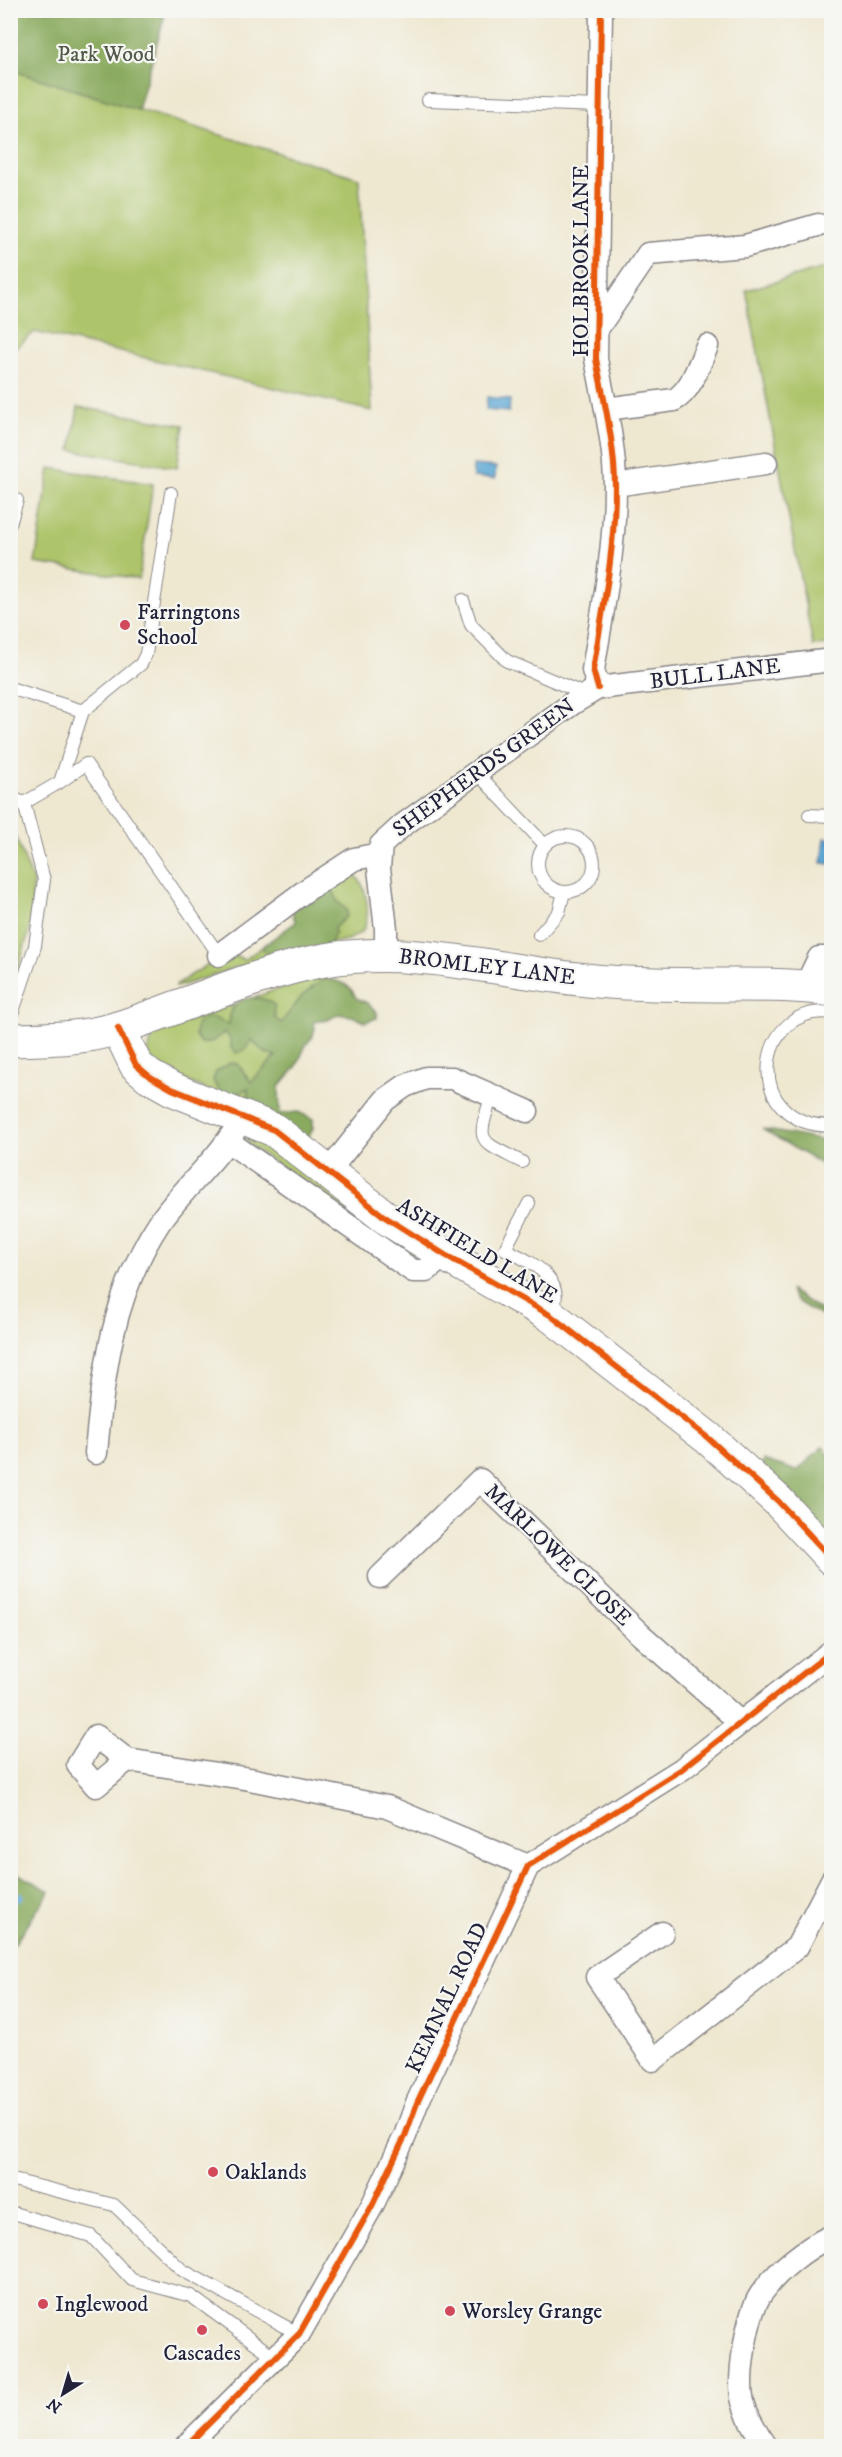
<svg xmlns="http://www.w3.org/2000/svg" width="842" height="2457" font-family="'IM FELL DW Pica',serif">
<rect width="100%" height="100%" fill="#f6f6f2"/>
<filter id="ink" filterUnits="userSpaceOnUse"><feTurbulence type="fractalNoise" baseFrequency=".0167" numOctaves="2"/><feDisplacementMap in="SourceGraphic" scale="12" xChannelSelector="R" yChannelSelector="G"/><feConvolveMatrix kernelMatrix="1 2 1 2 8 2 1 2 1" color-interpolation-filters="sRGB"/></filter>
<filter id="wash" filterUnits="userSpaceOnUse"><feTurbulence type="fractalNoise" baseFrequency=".008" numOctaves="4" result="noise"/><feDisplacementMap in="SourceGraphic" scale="24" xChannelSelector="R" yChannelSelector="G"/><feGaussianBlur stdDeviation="1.35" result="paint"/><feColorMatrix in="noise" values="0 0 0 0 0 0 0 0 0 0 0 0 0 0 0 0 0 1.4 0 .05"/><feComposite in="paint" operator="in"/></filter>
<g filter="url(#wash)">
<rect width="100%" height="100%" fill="#efe8d1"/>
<path fill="#adc46a" stroke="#687352" stroke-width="1.5" d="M 11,70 L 359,178 L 372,411 L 35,332 L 14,349 L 11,377 Z
M 831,266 L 832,645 L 813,646 L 746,290 Z
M 78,407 L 184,425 L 177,468 L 71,450 Z
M 50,468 L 153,484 L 139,579 L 35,563 Z
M 11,831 L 16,838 L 33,881 L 31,926 L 11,990 Z
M 350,871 C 368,882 372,916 362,932 L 350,939 L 235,968 L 176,987 L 177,984 L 210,963 L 213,966 L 232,953 L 244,960 L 296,922 L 293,916 Z
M 329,975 L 270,1087 L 275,1119 L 156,1068 L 148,1052 L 152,1037 L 161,1030 L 275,990 Z
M 250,1130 L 423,1259 L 420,1263 L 249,1145 L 246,1139 L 247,1133 Z"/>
<path fill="#8aaa5e" stroke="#56664c" stroke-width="1.5" d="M 10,11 L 166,11 L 138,110 L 11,70 Z
M 325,887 L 333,890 L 338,902 L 347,910 L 347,916 L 334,928 L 335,933 L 331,944 L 270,959 L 262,947 L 296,922 L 292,911 Z
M 323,979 C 338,980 350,983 356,998 L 367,1003 L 377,1012 L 377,1018 L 365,1022 L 352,1016 L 338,1014 L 328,1020 L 313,1022 L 315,1027 L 313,1036 L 306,1045 L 296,1067 L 279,1087 L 280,1114 L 298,1112 L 313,1119 L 313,1128 L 309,1136 L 303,1138 L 261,1112 L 248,1098 L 248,1088 L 235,1096 C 223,1094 218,1092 213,1080 L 216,1072 L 230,1063 L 238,1064 L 251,1082 L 276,1056 L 265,1053 L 251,1040 C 247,1048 245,1051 236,1053 L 231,1048 L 230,1039 L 225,1032 L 210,1043 L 200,1043 L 195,1035 L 197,1023 C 212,1011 214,1020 229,1024 C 230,1019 229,1013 232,1009 C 239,995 264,995 274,1005 L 275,1018 L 281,1023 L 302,996 Z
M 762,1129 L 831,1142 L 831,1170 Z
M 790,1290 L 831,1317 L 831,1322 L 796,1301 Z
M 823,1446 L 831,1458 L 831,1547 L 761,1472 L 763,1460 L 797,1471 Z
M 11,1870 L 50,1891 L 11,1949 Z"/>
<path fill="#5da8d5" stroke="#406588" stroke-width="1.5" d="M 487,397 L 510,400 L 509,412 L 486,410 Z
M 473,465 L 496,467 L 495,479 L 473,477 Z
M 825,838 L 831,839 L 831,864 L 822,863 Z"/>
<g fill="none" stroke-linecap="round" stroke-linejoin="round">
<path stroke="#5da8d5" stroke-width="6" d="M 10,1904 L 21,1896"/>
</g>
</g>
<g filter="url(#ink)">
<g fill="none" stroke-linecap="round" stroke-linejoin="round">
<defs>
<path id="lane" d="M 428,100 L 600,106
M 10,524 L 17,500
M 463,600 L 471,625 L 507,661 L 587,695
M 10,688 L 83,711 L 60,782 L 24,803 L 10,797
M 83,711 L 141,664 L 146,654 L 171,493
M 477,773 L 545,845
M 60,782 L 86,764 L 219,955
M 809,815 L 832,816
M538 864a28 28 0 1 1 56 0a28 28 0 1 1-56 0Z
M 539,935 L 559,912 L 564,892
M 832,1013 C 756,1002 739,1126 832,1126
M 10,1020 L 35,946 L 44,880 L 24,803
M 492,1095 C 476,1144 477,1139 522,1162
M 529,1203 L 505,1249 C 531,1262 569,1279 551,1314
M 13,2180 L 114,2205 L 182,2270 L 299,2334
M 10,2212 L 91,2236 L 132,2280 L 191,2296 L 276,2358
M 200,2434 L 209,2446"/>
<path id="street" d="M 597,329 L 648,254 L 745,246 L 818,225
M 606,409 L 674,400 C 692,390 699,364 707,346
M 615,485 L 766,463
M 598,688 L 593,670 C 603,609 615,549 615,487 C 615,445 604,401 596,359 L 601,10
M 219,955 L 305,891 L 354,859 L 379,854
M 386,955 L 386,929 L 379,868 L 381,845 L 403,825 L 573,703 L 598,688 L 832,660
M 806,985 L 819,958 L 832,958
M 229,1142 L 413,1271 L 426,1271 L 445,1255
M 328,1172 L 385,1100 L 405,1086 L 426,1078 L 452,1078 L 527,1111
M 96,1453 C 103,1372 113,1293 159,1223 C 185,1185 222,1157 243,1116
M 380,1577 L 480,1480 L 640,1634 L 741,1723
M 96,1736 L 127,1760 L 96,1786 L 78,1765 Z
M 127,1760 L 250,1779 L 387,1807 L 528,1866
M 662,1933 L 597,1977 L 653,2060 L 797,1947 L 832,1880
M 186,2446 L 299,2334 L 372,2206 L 405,2136 L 417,2103 L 528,1866 L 682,1769 L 832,1651
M 766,2446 C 756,2432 748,2419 743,2402 C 737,2377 747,2315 761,2294 C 778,2270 805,2248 832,2236"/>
<path id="secondary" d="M 118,1028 L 136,1065 L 149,1076 L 172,1089 L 274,1130 L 385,1217 L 445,1255 L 550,1315 L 708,1438 L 778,1501 L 832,1559"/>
<path id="primary" d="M 10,1040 C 47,1039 83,1039 118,1028 C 187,1006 254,973 325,960 C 422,944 514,976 609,982 C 652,985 694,985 736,985 C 768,985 800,985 832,990"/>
</defs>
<use href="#lane" stroke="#888586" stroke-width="14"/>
<use href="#street" stroke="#888586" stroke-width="25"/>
<use href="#secondary" stroke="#888586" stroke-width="35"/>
<use href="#primary" stroke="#888586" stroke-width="35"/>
<use href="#lane" stroke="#fff" stroke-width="12"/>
<use href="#street" stroke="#fff" stroke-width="22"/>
<use href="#secondary" stroke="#fff" stroke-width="33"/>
<use href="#primary" stroke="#fff" stroke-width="33"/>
<defs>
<path id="cycleway" d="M 598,688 L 593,670 C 603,609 615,549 615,487 C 615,445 604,401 596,359 L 601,10
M 118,1028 L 136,1065 L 149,1076 L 172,1089 L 274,1130 L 385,1217 L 445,1255 L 550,1315 L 708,1438 L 778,1501 L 832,1559
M 186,2446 L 299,2334 L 372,2206 L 405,2136 L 417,2103 L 528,1866 L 682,1769 L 832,1651"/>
</defs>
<use href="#cycleway" stroke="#f6f6f2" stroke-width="10"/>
<use href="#cycleway" stroke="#e8590c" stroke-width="6"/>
</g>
</g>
<g fill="#d1495b" stroke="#f6f6f2" stroke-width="2">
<circle cx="125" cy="625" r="6"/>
<circle cx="213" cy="2172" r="6"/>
<circle cx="43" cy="2304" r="6"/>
<circle cx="450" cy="2311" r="6"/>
<circle cx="202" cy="2330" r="6"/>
</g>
<g text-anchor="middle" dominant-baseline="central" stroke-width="4.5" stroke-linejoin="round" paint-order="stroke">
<g font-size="22" fill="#535b4b" stroke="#f6f6f2">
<text x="106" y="54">Park Wood</text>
</g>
<g font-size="22" fill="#22223b" stroke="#f6f6f2">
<text transform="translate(581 261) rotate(-90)">HOLBROOK LANE</text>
<text transform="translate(715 674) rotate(-7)">BULL LANE</text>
<text transform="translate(484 768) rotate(-36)">SHEPHERDS GREEN</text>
<text transform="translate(487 967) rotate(7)">BROMLEY LANE</text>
<text transform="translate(477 1251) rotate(31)">ASHFIELD LANE</text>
<text transform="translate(558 1555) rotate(44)">MARLOWE CLOSE</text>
<text transform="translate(447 1998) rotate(-65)">KEMNAL ROAD</text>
</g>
<g font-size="22" fill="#22223b" stroke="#f6f6f2" text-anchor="start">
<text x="137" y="612">Farringtons<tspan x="137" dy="25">School</tspan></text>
<text x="225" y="2172">Oaklands</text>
<text x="55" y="2304">Inglewood</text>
<text x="462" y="2311">Worsley Grange</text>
<text x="202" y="2353" text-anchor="middle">Cascades</text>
</g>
</g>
<rect width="842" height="2457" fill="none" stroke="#f6f6f2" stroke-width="36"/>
<g transform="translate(63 2394) rotate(217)" stroke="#f6f6f2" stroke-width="4.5" paint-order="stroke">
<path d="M0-4.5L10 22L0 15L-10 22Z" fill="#22223b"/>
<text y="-9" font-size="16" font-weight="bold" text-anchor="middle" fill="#22223b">N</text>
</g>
</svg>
